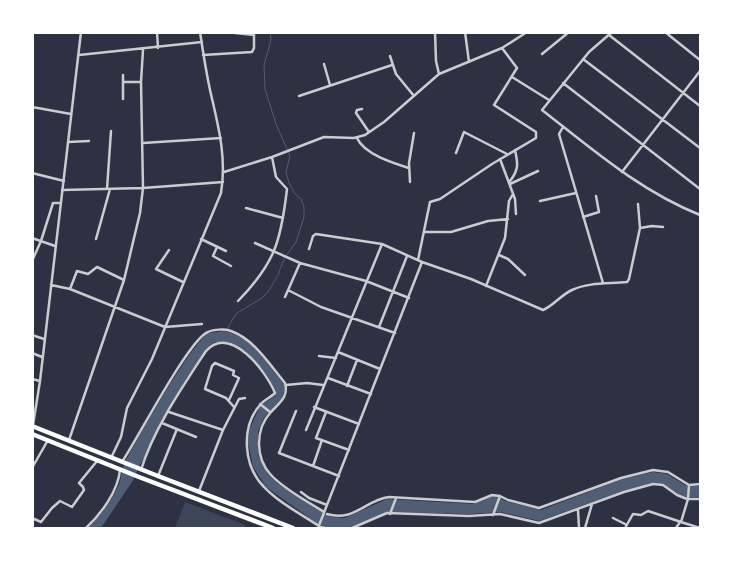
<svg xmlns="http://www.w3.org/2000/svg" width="733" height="561" font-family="Roboto,sans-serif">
<rect width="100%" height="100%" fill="#2d3142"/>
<path fill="#3c4559" d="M 185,502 L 243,524 L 248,528 L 175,528 Z"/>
<path fill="#4f5d75" d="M 224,331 C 251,335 268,365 284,384 L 285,388 L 282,398 L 264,418 L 258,431 L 258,453 L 260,459 L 268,474 L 277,483 L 327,515 L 332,517 L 345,518 L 387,499 L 474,504 L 492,496 L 497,496 L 505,501 L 541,510 L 622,479 L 653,472 L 667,474 L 685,485 L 700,486 L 700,497 L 687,497 L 678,494 L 663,484 L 653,483 L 623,491 L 539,521 L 500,512 L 469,514 L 387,512 L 349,528 L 326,527 L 318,524 L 266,487 L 253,467 L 248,442 L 250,428 L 260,406 L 275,396 L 276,391 L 267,375 L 245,351 L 227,342 L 215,342 L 209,346 L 186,379 L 155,434 L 132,482 L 101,528 L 88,528 C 100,517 112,500 119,484 C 121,477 122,469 125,462 C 136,441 193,340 209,333 C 213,332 220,332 224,331 Z"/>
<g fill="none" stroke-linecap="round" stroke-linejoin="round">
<path stroke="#4f5d75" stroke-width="1" d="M 228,330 L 229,325 L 237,313 L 262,298 L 268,292 L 278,275 L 284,259 L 296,242 L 304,217 L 304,207 L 301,199 L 295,194 L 289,183 L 286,172 L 290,156 L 276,124 L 265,89 L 264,65 L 271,40 L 270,32"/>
<path stroke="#caccd0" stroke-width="2.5" d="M 157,32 L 158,48
M 226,32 L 254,35
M 435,32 L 436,61 L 439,74
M 465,32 L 469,62
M 612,32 L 589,52 L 542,110 C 592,149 640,191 700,215
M 665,32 L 700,60
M 609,35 L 700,106
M 542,54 L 569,32
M 79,55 L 202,42
M 203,55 L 252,52 L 254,48 L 254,32
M 390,56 L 396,74 L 414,96
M 583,59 L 700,148
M 324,64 L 330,85
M 123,75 L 123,99
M 512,77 L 549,100
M 123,82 L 141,82
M 563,83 L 700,189
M 299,96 L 392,65
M 32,107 L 71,114
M 362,109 L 357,110 L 356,113 L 369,132
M 563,127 L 559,134 L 603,283
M 357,138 C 364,154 393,163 409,168
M 68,142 L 89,141
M 143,143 L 221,138
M 456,153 L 464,132 L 507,154
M 500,159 L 515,199 L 516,214
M 224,172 L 272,157 L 324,137 L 354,138 L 365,135 L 384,122 L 439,74 L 502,48 L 527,32
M 622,172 L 700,71
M 32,173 L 64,181
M 510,181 C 519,170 518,163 515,150
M 410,182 L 409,163 L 414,133
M 510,184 L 538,171
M 107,189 L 111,131
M 62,190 L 143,188 L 223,182
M 540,201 L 576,193
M 638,204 L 640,228
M 246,208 L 283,218
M 583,217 L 599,212 L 596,196
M 424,232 L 451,232 L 488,221 L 508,219
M 32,238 L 55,246
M 96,239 L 110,189
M 201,239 L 226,251
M 255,243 L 300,263 L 366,281 L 409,298
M 217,247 L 213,256 L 231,266
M 309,249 L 313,236 L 316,234 L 382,244 L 422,262 L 471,279 L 543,310 C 553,306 561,295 572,290 C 589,282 609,284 627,282 L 629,279 L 640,228 L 652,226 L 663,227
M 169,250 L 156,269 L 183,282
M 499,255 L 508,259 L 525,275
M 418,260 L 430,202 L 440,199 L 492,164 L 536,138 L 536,132 L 494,105 L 517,68 L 502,48
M 32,261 L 41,241 L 53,203 L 61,203
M 51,285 L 70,289 L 165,327 L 202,324
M 486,286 L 505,238 L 509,201 L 513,194
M 70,289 L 77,271 L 88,274 L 97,267 L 124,280
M 288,290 L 321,307 L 395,333
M 285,297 L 300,263
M 238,301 C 275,263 281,241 287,189 L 276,177 L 272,157
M 379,327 L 407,256
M 32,335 L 44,339
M 338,352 L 380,369
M 32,353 L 42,357
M 319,356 L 336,358
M 328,378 L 371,394
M 32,379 L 40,381
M 286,385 L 307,383 L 323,385
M 347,386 L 357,360
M 229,400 L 239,378 L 233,375 L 234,371 L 215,363 L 212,366 L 205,389 L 226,398 L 234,407
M 260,404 L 270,412
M 314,407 L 359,424
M 296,411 L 279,453 L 339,476
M 169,412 L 223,430
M 326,412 L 316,438 L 349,450
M 162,423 L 196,437
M 33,425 L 40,381 L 81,32
M 306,430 L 382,244
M 69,440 L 124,280 L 140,213 L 143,188 L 141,82 L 143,50
M 111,458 L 121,437 L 127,408 L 152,359 L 221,193 C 227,157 218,125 210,90 C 206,71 203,52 200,32
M 122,462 C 137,440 189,339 208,332 C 214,329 225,329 231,331 C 254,339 270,365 285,383 C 289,397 279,403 271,412 C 255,429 255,458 271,475 C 285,490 307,501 324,512
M 313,466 L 322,440
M 32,468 L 48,440
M 141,470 C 153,430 183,386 206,351 C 230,324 266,371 275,393 C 270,398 264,400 260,405 C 240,428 244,467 264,487 C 279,503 301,514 319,526
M 158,476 L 177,429
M 199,491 L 223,430 L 239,399 L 245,398
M 301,492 L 309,498 L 327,505
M 578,510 L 579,528
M 327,514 C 355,522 365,500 389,497 L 475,502 L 492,495 L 500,496 L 508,500 L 539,508 L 621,478 L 653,470 L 668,472 L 689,485 L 700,484
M 390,514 L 396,498
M 493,515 L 500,496
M 32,518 L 41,522 L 52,508 L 60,501 L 72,507 L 84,490 L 83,487 L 79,483 L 97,461
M 613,518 L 627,525
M 681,522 L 700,528
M 321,527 L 325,528
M 86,528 C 101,514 118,491 120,470
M 318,528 L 422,262
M 352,528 L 387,513 L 469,516 L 500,514 L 539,523 L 624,492 L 653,484 L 663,485 L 677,495 L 687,499 L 700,499
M 585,528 L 592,504
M 625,528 L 633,514 L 641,515 L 648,511 L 681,522 L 688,499 L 689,485
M 676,528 L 680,522"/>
<path stroke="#fff" stroke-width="4.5" d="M 32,426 L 158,476 L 293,528
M 32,434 L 139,477 L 273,528"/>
</g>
<rect width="733" height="561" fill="none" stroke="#ffffff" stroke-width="68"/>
</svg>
